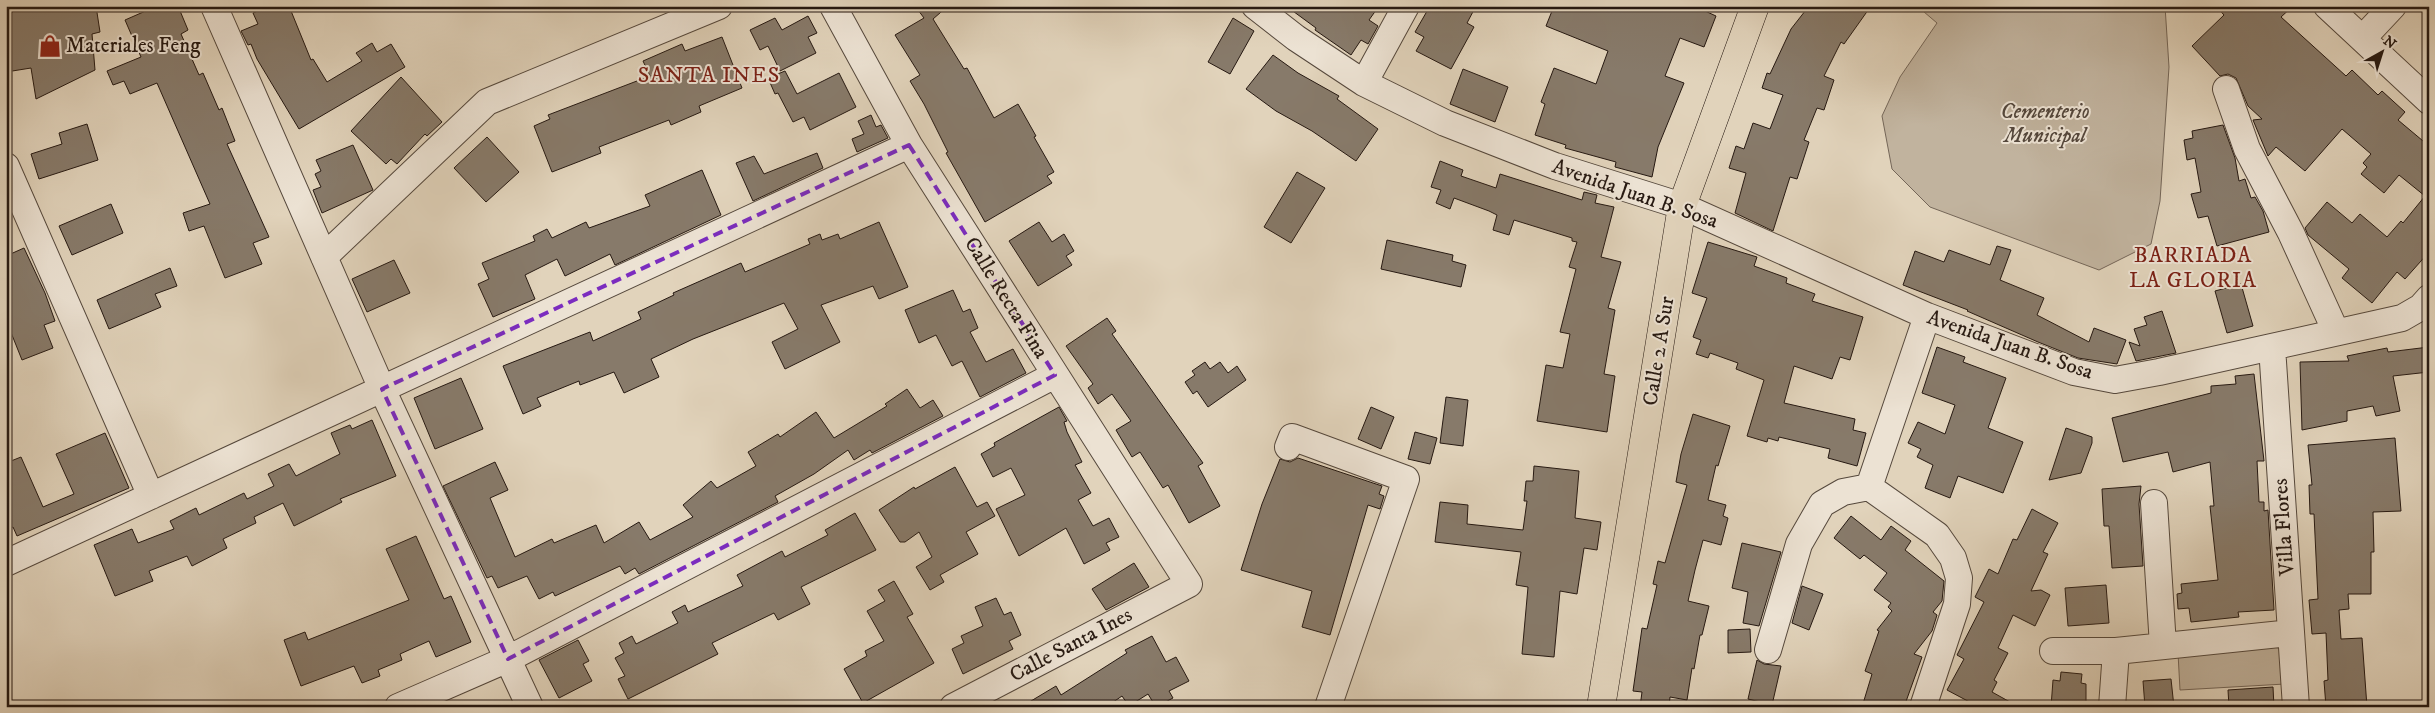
<svg xmlns="http://www.w3.org/2000/svg" width="2435" height="713" font-family="'IM FELL DW Pica',serif">
<rect width="100%" height="100%" fill="#e1d3bb"/>
<filter id="stains"><feTurbulence type="fractalNoise" baseFrequency=".004" numOctaves="4"/><feColorMatrix values="0 0 0 0 .2 0 0 0 0 .09 0 0 0 0 .02 0 0 0 .5 -.17"/></filter>
<radialGradient id="worn" r=".72"><stop offset=".6" stop-color="#630" stop-opacity="0"/><stop offset="1" stop-color="#630" stop-opacity=".3"/></radialGradient>
<path fill="#c1b39e" stroke="#746658" d="M 1917,6 L 2165,6 L 2169,67 L 2160,201 L 2151,244 L 2099,270 L 1930,207 L 1892,169 L 1882,116 L 1900,77 L 1937,23 Z
M 2282,647 L 2285,684 L 2180,690 L 2178,653 Z"/>
<path fill="#877a6a" stroke="#261912" d="M 6,6 L 96,6 L 100,32 L 92,34 L 95,70 L 36,99 L 31,68 L 6,72 Z
M 157,6 L 178,6 L 188,30 L 181,34 L 199,75 L 203,73 L 219,110 L 222,108 L 235,141 L 227,144 L 269,237 L 253,243 L 262,264 L 225,278 L 204,226 L 189,231 L 183,213 L 210,204 L 157,83 L 130,94 L 124,81 L 113,85 L 107,71 L 141,57 L 125,20 Z
M 269,6 L 289,6 L 311,60 L 313,59 L 327,82 L 362,61 L 356,53 L 372,43 L 377,52 L 391,44 L 405,67 L 299,129 L 257,59 L 251,44 L 248,45 L 241,31 L 258,24 L 253,13 Z
M 915,6 L 948,6 L 933,19 L 964,69 L 967,68 L 994,118 L 1018,104 L 1036,136 L 1034,137 L 1054,172 L 1047,176 L 1052,183 L 985,222 L 946,153 L 948,152 L 924,104 L 910,81 L 920,75 L 895,35 L 924,18 Z
M 1286,6 L 1379,6 L 1369,20 L 1378,26 L 1368,44 L 1361,40 L 1351,55 L 1315,30 L 1316,28 Z
M 1430,6 L 1476,6 L 1467,23 L 1474,27 L 1451,69 L 1416,51 L 1424,37 L 1415,32 Z
M 1554,6 L 1707,6 L 1705,11 L 1716,16 L 1704,47 L 1680,38 L 1665,76 L 1684,83 L 1658,147 L 1652,177 L 1615,167 L 1616,162 L 1565,148 L 1566,145 L 1535,135 L 1545,104 L 1541,102 L 1554,68 L 1596,84 L 1608,51 L 1546,26 Z
M 1809,6 L 1871,6 L 1844,44 L 1841,42 L 1824,76 L 1834,80 L 1824,110 L 1817,108 L 1804,140 L 1809,142 L 1797,179 L 1790,177 L 1773,231 L 1735,213 L 1746,173 L 1729,168 L 1736,146 L 1744,149 L 1753,123 L 1770,129 L 1783,95 L 1762,88 L 1767,73 L 1770,74 L 1791,29 Z
M 2216,6 L 2293,6 L 2281,17 L 2346,76 L 2352,70 L 2378,95 L 2382,91 L 2405,112 L 2398,120 L 2429,146 L 2429,252 L 2405,279 L 2397,272 L 2372,303 L 2342,278 L 2349,269 L 2308,235 L 2305,228 L 2327,202 L 2352,223 L 2360,214 L 2387,237 L 2401,221 L 2403,223 L 2425,196 L 2399,175 L 2384,193 L 2361,174 L 2367,167 L 2363,163 L 2371,154 L 2342,129 L 2305,171 L 2276,147 L 2268,156 L 2253,120 L 2262,119 L 2248,106 L 2236,78 L 2228,74 L 2220,76 L 2192,46 L 2224,15 Z
M 808,16 L 817,33 L 808,37 L 816,53 L 780,71 L 768,46 L 760,50 L 750,30 L 775,18 L 782,30 Z
M 1233,18 L 1254,31 L 1230,74 L 1208,62 Z
M 722,37 L 742,88 L 699,106 L 701,112 L 671,125 L 669,120 L 599,147 L 601,153 L 552,172 L 534,126 L 550,119 L 548,115 L 650,76 L 643,61 L 682,44 L 685,51 Z
M 1273,55 L 1298,73 L 1339,96 L 1337,99 L 1378,129 L 1356,161 L 1312,131 L 1276,111 L 1246,89 Z
M 1463,69 L 1508,87 L 1495,122 L 1450,104 Z
M 785,71 L 797,94 L 839,73 L 856,107 L 810,130 L 804,117 L 793,122 L 778,93 L 775,94 L 768,78 Z
M 401,77 L 442,122 L 427,136 L 425,134 L 397,164 L 391,159 L 386,164 L 351,131 Z
M 871,115 L 876,127 L 881,125 L 888,138 L 857,152 L 852,139 L 864,134 L 858,121 Z
M 87,124 L 98,160 L 39,179 L 31,154 L 62,144 L 59,133 Z
M 2223,125 L 2235,158 L 2239,181 L 2245,179 L 2251,198 L 2255,197 L 2263,211 L 2269,232 L 2217,246 L 2208,216 L 2198,218 L 2191,194 L 2201,192 L 2195,158 L 2187,160 L 2184,140 L 2193,138 L 2192,131 Z
M 487,137 L 519,172 L 486,202 L 454,168 Z
M 353,145 L 373,190 L 322,213 L 313,190 L 321,187 L 315,174 L 321,171 L 316,160 Z
M 817,153 L 823,168 L 753,201 L 736,163 L 754,156 L 764,174 Z
M 1440,161 L 1463,170 L 1461,176 L 1496,188 L 1500,174 L 1582,200 L 1584,192 L 1597,195 L 1595,203 L 1614,207 L 1601,257 L 1621,262 L 1608,308 L 1615,310 L 1604,374 L 1615,376 L 1607,432 L 1537,421 L 1546,365 L 1563,368 L 1570,334 L 1560,332 L 1576,269 L 1569,267 L 1577,242 L 1572,241 L 1572,238 L 1514,220 L 1509,235 L 1493,230 L 1497,215 L 1489,211 L 1454,198 L 1450,209 L 1436,203 L 1441,190 L 1431,187 Z
M 702,170 L 721,215 L 615,265 L 610,254 L 565,276 L 557,259 L 525,275 L 535,299 L 493,317 L 478,284 L 489,279 L 482,263 L 535,241 L 533,236 L 547,229 L 552,238 L 586,222 L 589,228 L 650,206 L 645,195 Z
M 1297,172 L 1325,188 L 1291,243 L 1264,227 Z
M 111,204 L 123,233 L 72,255 L 59,226 Z
M 879,222 L 908,287 L 879,299 L 873,286 L 821,305 L 840,342 L 785,369 L 772,342 L 798,329 L 784,303 L 693,339 L 651,359 L 659,377 L 624,393 L 614,372 L 580,385 L 579,381 L 537,398 L 541,406 L 523,414 L 503,366 L 590,332 L 593,341 L 641,319 L 638,312 L 674,295 L 673,293 L 741,263 L 745,272 L 810,244 L 808,239 L 820,234 L 822,240 L 838,234 L 840,239 Z
M 1039,222 L 1052,242 L 1064,234 L 1074,251 L 1066,256 L 1072,265 L 1038,286 L 1009,241 Z
M 1387,240 L 1453,255 L 1452,261 L 1466,265 L 1461,287 L 1381,269 Z
M 1708,242 L 1757,257 L 1754,266 L 1787,278 L 1786,283 L 1815,294 L 1812,301 L 1863,317 L 1850,360 L 1840,357 L 1832,379 L 1794,366 L 1784,403 L 1855,419 L 1853,430 L 1866,433 L 1857,466 L 1828,458 L 1830,449 L 1779,437 L 1778,441 L 1768,438 L 1767,442 L 1747,436 L 1764,380 L 1736,369 L 1738,363 L 1710,353 L 1708,358 L 1696,354 L 1701,340 L 1693,337 L 1707,298 L 1692,293 Z
M 1997,246 L 2011,250 L 2000,280 L 2044,298 L 2037,315 L 2089,342 L 2094,328 L 2126,340 L 2117,364 L 2078,358 L 2038,342 L 1967,311 L 1968,310 L 1903,285 L 1915,251 L 1944,262 L 1949,250 L 1990,265 Z
M 24,248 L 45,293 L 55,321 L 44,325 L 53,348 L 22,360 L 6,320 L 6,256 Z
M 394,260 L 410,293 L 367,312 L 352,279 Z
M 170,268 L 177,286 L 155,294 L 161,307 L 109,329 L 97,300 Z
M 2241,284 L 2253,326 L 2227,333 L 2215,291 Z
M 953,290 L 963,312 L 970,309 L 978,328 L 970,332 L 986,362 L 1013,349 L 1026,373 L 980,397 L 962,361 L 952,366 L 936,335 L 919,343 L 905,310 Z
M 2162,311 L 2176,353 L 2136,361 L 2129,342 L 2140,346 L 2134,329 L 2147,325 L 2144,317 Z
M 1107,318 L 1116,331 L 1112,334 L 1203,463 L 1198,466 L 1220,506 L 1189,523 L 1168,485 L 1163,488 L 1140,452 L 1132,457 L 1116,430 L 1131,421 L 1112,394 L 1098,404 L 1088,388 L 1093,384 L 1066,346 Z
M 1937,347 L 1965,357 L 1963,362 L 2006,378 L 1988,428 L 2023,442 L 2003,493 L 1958,476 L 1950,498 L 1925,488 L 1933,465 L 1917,457 L 1921,449 L 1908,443 L 1918,422 L 1945,434 L 1955,405 L 1922,393 Z
M 2429,347 L 2429,372 L 2393,376 L 2400,411 L 2376,416 L 2373,406 L 2347,411 L 2347,421 L 2302,430 L 2300,362 L 2349,361 L 2347,356 L 2387,348 L 2388,352 Z
M 1205,362 L 1210,369 L 1220,362 L 1228,373 L 1237,366 L 1246,380 L 1208,407 L 1197,391 L 1193,394 L 1185,382 L 1195,375 L 1192,371 Z
M 2254,374 L 2264,461 L 2257,461 L 2259,502 L 2264,502 L 2264,511 L 2268,510 L 2274,610 L 2238,612 L 2239,617 L 2191,622 L 2189,608 L 2178,609 L 2177,594 L 2182,593 L 2181,584 L 2218,580 L 2210,506 L 2214,506 L 2210,462 L 2173,472 L 2168,452 L 2123,462 L 2112,418 L 2211,393 L 2211,386 L 2236,384 L 2235,376 Z
M 461,378 L 483,429 L 435,449 L 414,398 Z
M 907,389 L 920,408 L 933,400 L 943,416 L 872,453 L 870,450 L 854,460 L 848,450 L 814,474 L 775,496 L 778,502 L 639,574 L 635,568 L 625,574 L 620,566 L 555,596 L 553,592 L 539,599 L 527,576 L 498,588 L 492,576 L 487,578 L 443,486 L 495,462 L 508,490 L 490,498 L 515,557 L 552,539 L 554,543 L 596,525 L 604,543 L 639,522 L 650,540 L 693,517 L 683,505 L 711,481 L 717,488 L 756,466 L 748,452 L 778,434 L 780,437 L 816,412 L 834,438 L 887,406 L 885,404 Z
M 1446,397 L 1468,400 L 1463,446 L 1440,443 Z
M 1059,407 L 1067,421 L 1064,422 L 1067,432 L 1082,462 L 1075,465 L 1091,493 L 1078,500 L 1093,526 L 1109,518 L 1119,537 L 1106,543 L 1110,550 L 1084,564 L 1066,528 L 1019,556 L 996,509 L 1025,495 L 1011,468 L 993,477 L 981,454 L 995,446 L 994,443 Z
M 1371,407 L 1394,417 L 1381,449 L 1358,439 Z
M 1693,414 L 1730,426 L 1718,466 L 1716,465 L 1708,500 L 1726,505 L 1723,516 L 1728,518 L 1721,545 L 1703,540 L 1695,570 L 1688,601 L 1709,606 L 1702,635 L 1700,635 L 1694,669 L 1692,668 L 1687,700 L 1670,697 L 1669,707 L 1640,707 L 1642,692 L 1633,691 L 1642,628 L 1647,629 L 1657,585 L 1653,584 L 1658,561 L 1665,563 L 1687,485 L 1676,482 L 1681,454 Z
M 372,420 L 396,476 L 340,499 L 342,502 L 294,526 L 283,503 L 254,517 L 256,523 L 223,539 L 227,548 L 192,566 L 187,556 L 149,571 L 153,581 L 115,596 L 94,545 L 132,529 L 138,543 L 174,529 L 170,521 L 196,508 L 199,515 L 244,493 L 247,499 L 274,486 L 268,474 L 289,464 L 296,476 L 340,454 L 331,433 L 350,425 L 352,429 Z
M 2066,428 L 2092,437 L 2092,443 L 2081,473 L 2049,480 Z
M 1415,432 L 1437,438 L 1430,464 L 1408,459 Z
M 105,433 L 129,488 L 17,536 L 13,527 L 6,530 L 6,463 L 21,457 L 43,507 L 74,494 L 56,454 Z
M 2395,438 L 2401,511 L 2373,512 L 2374,552 L 2371,552 L 2371,594 L 2348,594 L 2349,609 L 2339,610 L 2341,639 L 2362,638 L 2367,707 L 2326,707 L 2324,681 L 2328,680 L 2326,633 L 2312,634 L 2309,600 L 2318,599 L 2314,514 L 2310,514 L 2309,485 L 2312,485 L 2308,445 Z
M 1298,458 L 1382,486 L 1379,494 L 1384,496 L 1380,509 L 1368,505 L 1330,635 L 1302,627 L 1312,591 L 1241,570 L 1262,504 L 1280,459 L 1290,462 Z
M 1534,466 L 1579,471 L 1575,518 L 1601,522 L 1597,550 L 1584,548 L 1577,594 L 1560,591 L 1554,657 L 1522,654 L 1528,587 L 1516,585 L 1521,552 L 1435,542 L 1440,502 L 1468,505 L 1467,524 L 1523,530 L 1527,501 L 1524,501 L 1526,481 L 1533,481 Z
M 955,467 L 977,507 L 987,502 L 995,516 L 966,532 L 978,554 L 940,575 L 944,582 L 930,590 L 916,567 L 932,557 L 919,532 L 905,542 L 900,542 L 879,510 L 914,487 L 915,489 Z
M 2141,486 L 2139,504 L 2143,566 L 2112,568 L 2109,526 L 2104,526 L 2102,489 Z
M 2032,509 L 2058,523 L 2043,552 L 2048,554 L 2031,591 L 2041,590 L 2050,595 L 2035,626 L 2013,615 L 1998,648 L 2008,653 L 1994,680 L 1997,682 L 1992,692 L 2019,707 L 1979,707 L 1947,690 L 1964,659 L 1957,655 L 1984,602 L 1975,597 L 1989,569 L 1998,574 L 2013,539 L 2017,540 Z
M 855,513 L 876,550 L 801,587 L 810,604 L 778,620 L 774,613 L 712,643 L 718,654 L 628,699 L 618,679 L 625,676 L 615,658 L 624,653 L 619,643 L 632,636 L 636,644 L 678,623 L 672,612 L 685,605 L 688,612 L 743,586 L 737,575 L 782,551 L 785,557 L 828,535 L 825,530 Z
M 1851,516 L 1881,540 L 1891,526 L 1911,541 L 1905,550 L 1944,581 L 1942,601 L 1933,612 L 1937,615 L 1932,631 L 1914,654 L 1922,657 L 1904,707 L 1862,707 L 1872,674 L 1865,671 L 1879,631 L 1877,630 L 1892,611 L 1888,607 L 1891,603 L 1874,590 L 1887,573 L 1864,555 L 1860,559 L 1834,538 Z
M 416,536 L 444,599 L 451,596 L 471,642 L 436,657 L 429,641 L 400,654 L 402,660 L 378,670 L 380,676 L 362,683 L 354,666 L 301,686 L 284,640 L 305,632 L 308,640 L 409,600 L 386,549 Z
M 1742,543 L 1781,552 L 1759,626 L 1743,623 L 1748,592 L 1732,588 Z
M 1134,563 L 1149,587 L 1106,610 L 1092,589 Z
M 894,581 L 913,614 L 907,617 L 934,663 L 863,703 L 844,669 L 867,656 L 865,651 L 884,641 L 867,611 L 885,601 L 878,590 Z
M 2106,585 L 2109,623 L 2068,626 L 2065,588 Z
M 1802,586 L 1823,594 L 1809,630 L 1792,623 Z
M 996,598 L 1004,615 L 1011,612 L 1021,635 L 1009,641 L 1013,649 L 963,674 L 952,649 L 964,643 L 961,636 L 983,626 L 975,607 Z
M 1750,629 L 1751,652 L 1728,653 L 1728,630 Z
M 1152,636 L 1166,662 L 1176,657 L 1189,681 L 1169,691 L 1173,698 L 1156,707 L 1148,694 L 1129,706 L 1122,696 L 1106,707 L 1021,707 L 1056,686 L 1061,695 L 1127,653 L 1125,650 Z
M 578,640 L 589,661 L 583,664 L 592,681 L 559,698 L 539,660 Z
M 1757,660 L 1764,664 L 1781,666 L 1772,705 L 1748,699 Z
M 2061,672 L 2082,674 L 2081,683 L 2086,684 L 2086,707 L 2051,707 L 2053,680 L 2060,681 Z
M 2171,679 L 2174,707 L 2145,707 L 2143,681 Z
M 2273,687 L 2274,707 L 2229,707 L 2228,690 Z"/>
<g fill="none" stroke-linecap="round" stroke-linejoin="round">
<defs>
<path id="minor" d="M 214,6 L 382,389 L 530,707
M 833,6 L 909,145 L 1189,584 L 953,707
M 1255,6 L 1296,38 L 1364,83 L 1445,123 L 1555,166 L 1682,206 L 1927,316 L 2074,372 L 2115,380 L 2159,372 L 2402,318 L 2421,307 L 2429,298
M 2327,6 L 2429,101
M 2363,38 L 2393,6
M 1364,83 L 1406,6
M 2226,89 L 2247,149 L 2291,233 L 2336,332
M 6,166 L 151,496
M 324,257 L 487,102 L 719,6
M 2272,347 L 2296,707
M 1288,447 L 1292,437 L 1406,479 L 1328,707
M 2154,503 L 2163,646
M 6,563 L 909,145
M 1768,650 L 1799,544 L 1822,504 L 1843,492 L 1869,487
M 2053,651 L 2116,651
M 398,707 L 508,659 L 1055,375
M 1923,707 L 1957,604 L 1959,578 L 1953,558 L 1937,535 L 1869,487 L 1927,316
M 2112,707 L 2116,651 L 2290,633"/>
<path id="major" d="M 1601,707 L 1682,206 L 1755,6"/>
</defs>
<use href="#minor" stroke="#55483c" stroke-width="28"/>
<use href="#major" stroke="#261912" stroke-width="29"/>
<use href="#minor" stroke="#ece2d3" stroke-width="26"/>
<use href="#major" stroke="#e1d3bb" stroke-width="28"/>
</g>
<path fill="none" stroke="#7b2cbf" stroke-width="4" stroke-dasharray="10 6" stroke-linejoin="round" d="M 909,145 L 1055,375 L 508,659 L 382,389 Z"/>
<defs>
<symbol id="shop-bare" viewBox="-9 -9 18 18"><path d="M-5-2.5h2.3a2.7 3.5 0 0 1 5.4 0H5L5.5 6h-11ZM-1.5-2.5h3a1.5 2.3 0 0 0-3 0Z" fill="#8f2418" stroke="#ece2d3" stroke-width="2.5" paint-order="stroke"/></symbol>
</defs>
<g fill-rule="evenodd">
<use href="#shop-bare" x="34" y="30" width="32" height="32"/>
</g>
<g text-anchor="middle" dominant-baseline="central" stroke-width="4" stroke-linejoin="round" paint-order="stroke">
<g font-size="21" fill="#261912" stroke="#ece2d3" text-anchor="start">
<text x="66" y="46">Materiales Feng</text>
</g>
<g font-size="21" font-style="italic" fill="#54473c" stroke="#ece2d3">
<text x="2045" y="112">Cementerio<tspan x="2045" dy="24">Municipal</tspan></text>
</g>
<g font-size="21" fill="#261912" stroke="#ece2d3">
<text transform="translate(1635 194) rotate(19)">Avenida Juan B. Sosa</text>
<text transform="translate(1006 298) rotate(58)">Calle Recta Fina</text>
<text transform="translate(2010 345) rotate(19)">Avenida Juan B. Sosa</text>
<text transform="translate(1659 351) rotate(-81)">Calle 2 A Sur</text>
<text transform="translate(2284 527) rotate(-94)">Villa Flores</text>
<text transform="translate(1071 645) rotate(-28)">Calle Santa Ines</text>
</g>
<g font-size="22" letter-spacing="1" fill="#7a1f14" stroke="#ece2d3">
<text x="709" y="75">SANTA INES</text>
<text x="2193" y="255">BARRIADA<tspan x="2193" dy="25">LA GLORIA</tspan></text>
</g>
</g>
<rect width="2435" height="713" fill="none" stroke="#e1d3bb" stroke-width="25"/>
<rect x="8" y="8" width="2420" height="698" fill="none" stroke="#261912" stroke-width="2.5"/>
<rect x="12" y="12" width="2410" height="688" fill="none" stroke="#261912"/>
<g transform="translate(2382 52) rotate(39)" stroke="#ece2d3" stroke-width="4" paint-order="stroke">
<path d="M0-4L9 19L0 12L-9 19Z" fill="#261912"/>
<text y="-8" font-size="14" font-weight="bold" text-anchor="middle" fill="#261912">N</text>
</g>
<rect width="100%" height="100%" filter="url(#stains)"/>
<rect width="100%" height="100%" fill="url(#worn)"/>
</svg>
